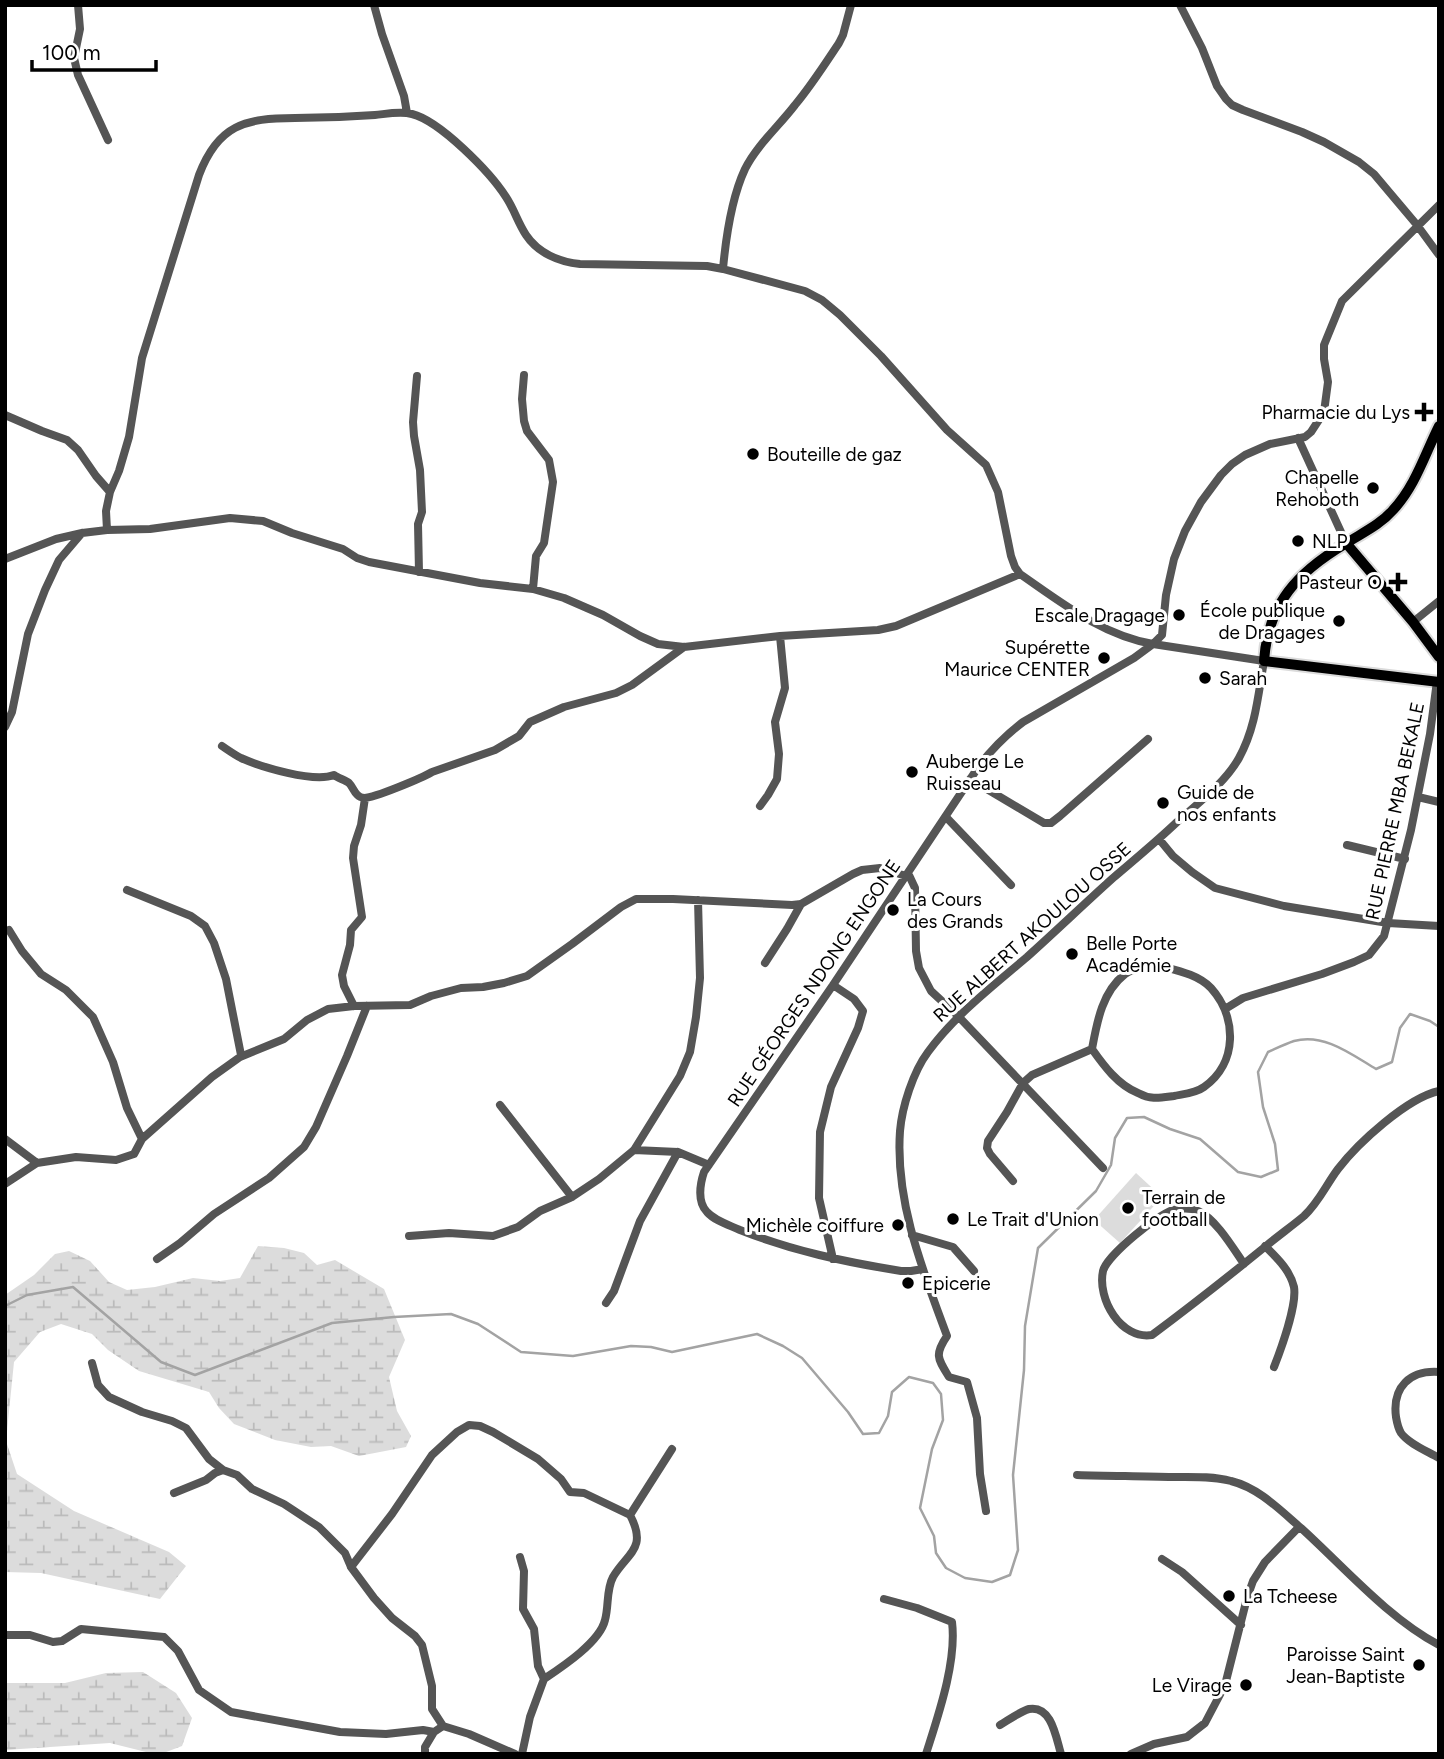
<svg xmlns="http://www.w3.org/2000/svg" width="1444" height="1759" font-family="Figtree,sans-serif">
<defs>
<pattern id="wetland-marsh" width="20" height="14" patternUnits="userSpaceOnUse" patternTransform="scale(1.75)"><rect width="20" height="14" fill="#dcdcdc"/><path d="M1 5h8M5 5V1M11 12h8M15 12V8" fill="none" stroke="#bbb"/></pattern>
</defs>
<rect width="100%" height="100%" fill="#fff"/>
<path fill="#dcdcdc" d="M 1136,1173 L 1162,1197 L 1120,1243 L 1094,1220 Z"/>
<path fill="url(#wetland-marsh)" d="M 258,1246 L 284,1248 L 304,1253 L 317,1265 L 335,1260 L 384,1289 L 405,1340 L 389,1377 L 397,1411 L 411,1436 L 406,1447 L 359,1456 L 331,1446 L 311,1447 L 275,1440 L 234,1424 L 219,1408 L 209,1392 L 139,1371 L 108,1350 L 92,1334 L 61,1324 L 40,1332 L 14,1362 L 6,1441 L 17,1474 L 74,1511 L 169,1552 L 186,1566 L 160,1599 L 41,1573 L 5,1572 L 5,1295 L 34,1275 L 55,1254 L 69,1251 L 90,1261 L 109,1282 L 127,1290 L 155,1287 L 193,1278 L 220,1281 L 240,1278 Z
M 143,1672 L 176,1693 L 192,1718 L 182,1746 L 161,1754 L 154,1754 L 110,1743 L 5,1750 L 5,1683 L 65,1683 L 106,1673 Z"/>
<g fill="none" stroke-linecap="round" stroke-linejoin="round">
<path stroke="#a3a3a3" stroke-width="2.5" d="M 5,1306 L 27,1295 L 73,1287 L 161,1362 L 195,1375 L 332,1323 L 394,1317 L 451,1314 L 478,1324 L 521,1352 L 573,1356 L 631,1346 L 651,1347 L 672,1352 L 757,1334 L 783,1346 L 802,1358 L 848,1412 L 863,1434 L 879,1433 L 888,1416 L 892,1392 L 909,1377 L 933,1383 L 941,1394 L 943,1420 L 932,1449 L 920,1508 L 934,1536 L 936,1553 L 946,1568 L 965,1578 L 992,1582 L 1010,1575 L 1018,1550 L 1013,1475 L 1024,1370 L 1025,1326 L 1038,1248 L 1096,1191 L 1111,1165 L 1115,1138 L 1127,1118 L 1144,1117 L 1170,1129 L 1200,1139 L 1238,1172 L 1261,1177 L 1278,1170 L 1275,1144 L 1263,1107 L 1258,1072 L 1268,1052 C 1277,1048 1285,1044 1294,1041 C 1324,1033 1351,1054 1376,1069 L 1392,1062 L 1400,1028 L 1410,1014 L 1430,1021 L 1439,1027"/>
<defs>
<path id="major" d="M 1439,426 C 1425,454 1415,487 1393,510 C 1380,525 1362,533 1345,544 C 1298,572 1268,603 1264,661 L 1439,682
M 1346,543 L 1413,622 L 1439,657"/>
</defs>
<use href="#major" stroke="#dbdbdb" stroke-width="14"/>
<path stroke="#555" stroke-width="8" d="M 78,5 L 80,29 L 74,58 L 78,75 L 108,140
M 374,5 L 382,34 L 404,96 L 407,113
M 1180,5 L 1202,48 L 1217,86 L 1226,99 L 1232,105 L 1243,110 L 1302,132 L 1324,142 L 1359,162 L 1374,174 L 1417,225 L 1439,255
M 723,269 C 726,236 731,199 745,169 C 757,145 779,126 795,105 C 811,86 825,64 839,43 L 843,35 L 851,5
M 524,375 L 522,399 L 524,421 L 527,431 L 549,460 L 553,482 L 544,543 L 536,556 L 533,589
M 417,376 L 413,422 L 414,436 L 420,470 L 422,512 L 418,524 L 419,572
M 5,415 L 42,431 L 67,440 L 78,450 L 96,476 L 110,492
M 1298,438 L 1346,543
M 107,530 L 106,511 L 110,492 L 119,471 L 129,437 L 142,358 L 199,175 C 218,125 245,118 295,118 C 321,118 348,117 375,115 C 386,114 400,111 412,114 C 440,121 490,172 506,197 C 514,209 518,223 526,235 C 538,253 559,262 580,264 L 707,266 L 723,269 L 805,291 L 822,300 L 840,315 L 881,356 L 947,430 L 986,465 L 998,492 L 1011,556 L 1015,567 L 1020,574 C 1062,603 1102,635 1153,644 L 1264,661 C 1258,695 1256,727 1239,758 C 1225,783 1198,803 1177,822 C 1156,842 1134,860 1113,878 C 1084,904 1056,931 1027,957 C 993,986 955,1015 928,1052 C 913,1072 902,1107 900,1131 C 895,1202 923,1271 947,1336 C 934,1355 938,1359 949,1377 L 967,1382 L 977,1418 L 980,1474 L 986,1511
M 5,559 L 56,539 L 82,533 L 107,530 L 150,529 L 230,518 L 263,521 L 292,533 L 343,549 L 357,558 L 369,562 L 480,583 L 533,589 L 564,598 L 603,615 L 640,636 L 658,644 L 684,647 L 780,636 L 878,630 L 896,626 L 1020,574
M 1413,622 L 1439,601
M 5,727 L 12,712 L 28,634 L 45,590 L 59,560 L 82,533
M 222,746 C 228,750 235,755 241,758 C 261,767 314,783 334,775 C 338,778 345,780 349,783 C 354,788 355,797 364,798 C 374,798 422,778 432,772 L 495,750 L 519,736 L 530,722 L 564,707 L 616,693 L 632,685 L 684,647
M 970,779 L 1044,823 L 1051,823 L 1060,816 L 1148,739
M 1418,797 L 1439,802
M 760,806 L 768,795 L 777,779 L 779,754 L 775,722 L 785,688 L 780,636
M 946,817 L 1011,885
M 1159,839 L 1173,856 L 1192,872 L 1215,888 L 1284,906 L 1388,923 L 1439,926
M 1347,845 L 1405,859
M 908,873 L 915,888 L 916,951 L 919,968 L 931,991 L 958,1016 L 1103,1168
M 127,890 L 191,916 L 205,926 L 214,943 L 226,979 L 241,1055 L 240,1057
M 9,930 L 22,951 L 41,974 L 66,990 L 93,1017 L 113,1062 L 127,1108 L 142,1139
M 765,963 L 787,929 L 801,904
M 1157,965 C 1175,970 1198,974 1211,988 C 1237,1017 1238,1063 1204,1087 C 1196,1093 1184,1094 1174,1096 C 1159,1098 1151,1100 1138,1093 C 1118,1085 1104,1066 1092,1049 C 1097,1022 1102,992 1125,974 C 1133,968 1148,967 1157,965 Z
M 354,1006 L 344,986 L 342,975 L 350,945 L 351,930 L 362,917 L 353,858 L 354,846 L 361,825 L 365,798
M 1225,1009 L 1243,998 L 1322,974 L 1354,962 L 1369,955 L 1384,936 L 1411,830 L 1430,734 L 1437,681
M 500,1105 L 572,1197
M 5,1139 L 37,1163
M 634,1150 L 678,1152 L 709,1165
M 1013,1181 L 990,1154 L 987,1148 L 988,1141 L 1007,1112 L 1023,1083 L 1032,1075 L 1092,1049
M 5,1184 L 37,1163 L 76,1157 L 116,1160 L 134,1154 L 142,1139 L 212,1077 L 240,1057 L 284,1039 L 307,1020 L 328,1009 L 354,1006 L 410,1005 L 431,996 L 461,988 L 483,987 L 504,983 L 527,976 L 572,944 L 621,907 L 636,899 L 673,899 L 792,905 L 801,904 L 853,874 L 862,870 L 880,868 L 906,876
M 912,1235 L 953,1247 L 974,1271
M 409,1236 L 449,1233 L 493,1236 L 518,1227 L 540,1211 L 572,1197 L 599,1179 L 634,1150 L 680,1076 L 690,1052 L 696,1017 L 700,978 L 698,900
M 1265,1246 C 1277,1258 1290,1270 1294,1287 C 1297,1305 1281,1349 1274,1367
M 157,1259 L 180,1243 L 214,1214 L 269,1178 L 304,1147 L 316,1127 L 347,1056 L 367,1006
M 833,1259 L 819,1198 L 820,1132 L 831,1087 L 858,1028 L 863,1011 L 854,999 L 833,985
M 1244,1264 C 1233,1248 1216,1219 1198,1211 C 1192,1208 1184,1208 1177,1209 C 1160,1212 1107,1255 1103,1271 C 1097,1299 1121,1340 1152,1335 C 1191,1306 1229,1276 1266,1246 C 1278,1236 1292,1226 1304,1216 C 1319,1202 1326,1185 1338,1169 C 1358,1143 1407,1098 1439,1091
M 923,1269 L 911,1271 L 901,1271 C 845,1262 793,1251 740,1230 C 729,1225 715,1221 707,1212 C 697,1202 700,1184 704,1172 L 833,985 L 979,766 C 992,749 1006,735 1023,722 L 1134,658 L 1153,644 L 1162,635 L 1166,595 L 1174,559 L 1185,531 L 1201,502 L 1221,475 L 1232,464 L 1245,455 L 1270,444 L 1305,437 L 1311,432 L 1324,412 L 1328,382 L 1324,359 L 1324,345 L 1342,301 L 1439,205
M 606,1303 L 614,1291 L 640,1221 L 678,1152
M 92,1363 L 98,1385 L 109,1397 L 142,1412 L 172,1421 L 186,1428 L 209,1459 L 223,1470
M 1439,1372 C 1410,1370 1392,1387 1396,1417 C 1397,1423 1398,1428 1401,1433 C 1409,1444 1427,1451 1439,1458
M 1077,1475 C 1109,1476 1141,1476 1173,1477 C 1191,1477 1213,1476 1231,1481 C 1259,1488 1280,1510 1301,1528 C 1344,1567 1388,1618 1439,1645
M 174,1493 L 206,1480 L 215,1473 L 223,1470 L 237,1475 L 252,1489 L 284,1504 L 319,1527 L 345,1553 L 351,1567 L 374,1598 L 392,1618 L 415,1636 L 422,1645 L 432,1686 L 432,1709 L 443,1726 L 469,1734 L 515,1754
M 630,1515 L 672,1449
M 520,1557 L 524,1571 L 523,1609 L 534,1629 L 538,1666 L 544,1679 L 530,1717 L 522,1754
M 1162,1559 L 1182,1572 L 1241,1625
M 351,1567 L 392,1514 L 432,1455 L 457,1432 L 469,1425 L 480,1426 L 493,1432 L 538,1459 L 561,1479 L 570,1492 L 584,1493 L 630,1515 C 648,1549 627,1553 613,1577 C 606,1590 609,1606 605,1620 C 600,1642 562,1667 544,1679
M 884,1599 L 917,1608 L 952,1622 C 957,1662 938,1716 926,1754
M 5,1635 L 30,1635 L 53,1642 L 62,1641 L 81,1629 L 164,1637 L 178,1651 L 199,1690 L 231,1712 L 340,1732 L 386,1734 L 423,1730 L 434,1732 L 443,1726
M 1000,1725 C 1007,1721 1021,1711 1029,1709 C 1052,1705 1056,1738 1061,1754
M 425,1754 L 425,1747 L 434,1732
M 1131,1754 L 1154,1744 L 1187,1737 L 1205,1723 L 1225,1685 L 1247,1598 L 1253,1581 L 1265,1562 L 1299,1527"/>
<use href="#major" stroke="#000" stroke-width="10"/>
</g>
<g fill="#000" stroke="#fff" stroke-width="2.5">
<path d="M1420.5 401.5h7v7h7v7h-7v7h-7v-7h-7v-7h7z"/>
<circle cx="753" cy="454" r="7"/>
<circle cx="1373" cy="488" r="7"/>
<circle cx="1298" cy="541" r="7"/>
<path d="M1394.5 571.5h7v7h7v7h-7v7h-7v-7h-7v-7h7z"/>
<circle cx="1179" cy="615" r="7"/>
<circle cx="1339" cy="621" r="7"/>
<circle cx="1104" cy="658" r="7"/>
<circle cx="1205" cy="678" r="7"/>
<circle cx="912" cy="772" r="7"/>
<circle cx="1163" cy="803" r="7"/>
<circle cx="893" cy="910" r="7"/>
<circle cx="1072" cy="954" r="7"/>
<circle cx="1128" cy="1208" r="7"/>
<circle cx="953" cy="1219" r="7"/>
<circle cx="898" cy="1225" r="7"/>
<circle cx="908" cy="1283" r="7"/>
<circle cx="1229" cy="1596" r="7"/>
<circle cx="1419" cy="1665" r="7"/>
<circle cx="1246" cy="1685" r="7"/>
</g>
<g text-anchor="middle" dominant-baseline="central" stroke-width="6" stroke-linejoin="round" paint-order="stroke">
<g font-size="19" fill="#000" stroke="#fff" text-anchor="start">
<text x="1410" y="412" text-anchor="end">Pharmacie du Lys</text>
<text x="767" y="454">Bouteille de gaz</text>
<text x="1359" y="477" text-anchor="end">Chapelle<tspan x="1359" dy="22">Rehoboth</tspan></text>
<text x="1312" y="541">NLP</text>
<text x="1382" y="582" text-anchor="end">Pasteur O</text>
<text x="1325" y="610" text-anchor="end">École publique<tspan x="1325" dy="22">de Dragages</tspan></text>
<text x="1165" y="615" text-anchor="end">Escale Dragage</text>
<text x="1090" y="647" text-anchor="end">Supérette<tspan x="1090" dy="22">Maurice CENTER</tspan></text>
<text x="1219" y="678">Sarah</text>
<text x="926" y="761">Auberge Le<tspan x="926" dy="22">Ruisseau</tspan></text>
<text x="1177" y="792">Guide de<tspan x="1177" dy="22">nos enfants</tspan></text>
<text x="907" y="899">La Cours<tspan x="907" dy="22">des Grands</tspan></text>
<text x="1086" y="943">Belle Porte<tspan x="1086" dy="22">Académie</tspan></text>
<text x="1142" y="1197">Terrain de<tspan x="1142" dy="22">football</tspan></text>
<text x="967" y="1219">Le Trait d'Union</text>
<text x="884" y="1225" text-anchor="end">Michèle coiffure</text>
<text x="922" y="1283">Epicerie</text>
<text x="1243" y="1596">La Tcheese</text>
<text x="1405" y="1654" text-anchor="end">Paroisse Saint<tspan x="1405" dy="22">Jean-Baptiste</tspan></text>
<text x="1232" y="1685" text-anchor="end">Le Virage</text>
</g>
<g font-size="19" fill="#000" stroke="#fff">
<text transform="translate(1395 811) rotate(-78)">RUE PIERRE MBA BEKALE</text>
<text transform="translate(1032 932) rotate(-42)">RUE ALBERT AKOULOU OSSE</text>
<text transform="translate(814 983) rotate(-56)">RUE GÉORGES NDONG ENGONE</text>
</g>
</g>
<rect width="1444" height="1759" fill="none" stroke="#000000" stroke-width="14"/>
<path d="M32 60v10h124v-10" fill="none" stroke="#000000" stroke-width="3.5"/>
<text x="42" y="60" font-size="21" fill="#000000" stroke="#ffffff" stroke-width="5" paint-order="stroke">100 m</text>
</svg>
